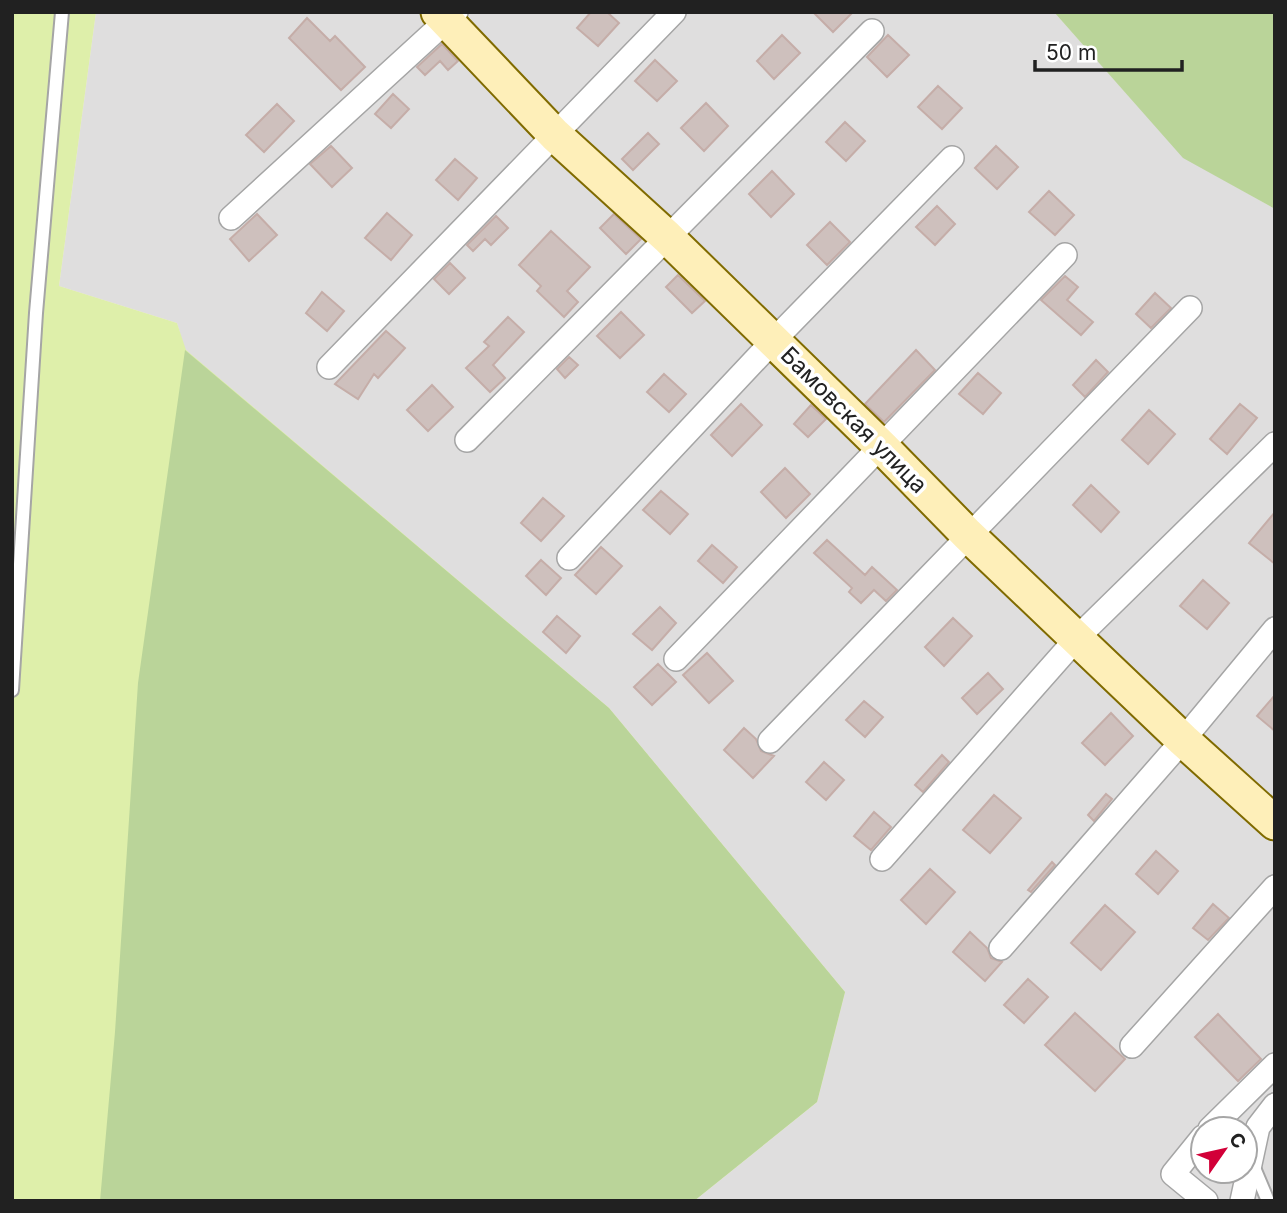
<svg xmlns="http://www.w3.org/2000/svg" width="1287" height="1213" font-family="Inter,sans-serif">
<rect width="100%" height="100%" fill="#f2ebe7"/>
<path fill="#dfdede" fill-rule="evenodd" d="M 96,12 L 1054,12 L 1183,157 L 1275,209 L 1275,1201 L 694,1201 L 817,1102 L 845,992 L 609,708 L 185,350 L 177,323 L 59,286 ZM 1203,1129 L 1245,1129 L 1245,1171 L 1203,1171 Z"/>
<path fill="#deefaa" d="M 12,12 L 96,12 L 59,286 L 177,323 L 186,350 L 609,708 L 845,992 L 817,1102 L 694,1201 L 12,1201 Z"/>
<path fill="#bad499" d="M 1054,12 L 1275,12 L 1275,209 L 1183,158 Z
M 185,350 L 609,708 L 845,992 L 817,1102 L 694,1201 L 100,1201 L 115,1032 L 138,683 Z"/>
<path fill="#cec0bd" stroke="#c5ada8" stroke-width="2" d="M 591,12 L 607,12 L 619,23 L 598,46 L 577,28 Z
M 813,12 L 853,12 L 833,32 Z
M 307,18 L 330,41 L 335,36 L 365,67 L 341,90 L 289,38 Z
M 782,35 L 800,53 L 774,79 L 757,61 Z
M 888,35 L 909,55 L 887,77 L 867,57 Z
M 442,44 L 458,61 L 448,70 L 440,61 L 425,75 L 417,67 Z
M 655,60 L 677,81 L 657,101 L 635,81 Z
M 938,86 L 962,108 L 942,129 L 918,107 Z
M 393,94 L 409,109 L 391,128 L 375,114 Z
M 706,103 L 728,126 L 704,151 L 681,128 Z
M 277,104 L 294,121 L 264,152 L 246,135 Z
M 845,122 L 865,141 L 846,161 L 826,142 Z
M 648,133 L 659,144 L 633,170 L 622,159 Z
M 331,146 L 352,168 L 332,187 L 310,164 Z
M 996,146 L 1018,167 L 997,189 L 975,168 Z
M 455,159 L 477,178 L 458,200 L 436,180 Z
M 772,171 L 794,194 L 771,217 L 749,194 Z
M 1049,191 L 1074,215 L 1055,235 L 1029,212 Z
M 937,206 L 955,224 L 935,245 L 916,227 Z
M 387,213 L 412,235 L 391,260 L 365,238 Z
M 257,214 L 277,235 L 249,261 L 230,239 Z
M 614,214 L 641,239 L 626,254 L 600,228 Z
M 496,216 L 508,228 L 491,245 L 485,239 L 473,251 L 467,245 Z
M 830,222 L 850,242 L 827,265 L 807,245 Z
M 551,231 L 590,267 L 567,291 L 578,302 L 564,317 L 537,291 L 541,286 L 519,265 Z
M 450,263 L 465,278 L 449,294 L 434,279 Z
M 678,275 L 705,301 L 692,313 L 666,287 Z
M 1065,276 L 1078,287 L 1067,300 L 1093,322 L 1081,335 L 1041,300 Z
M 322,292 L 344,311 L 327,331 L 306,313 Z
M 1155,293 L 1171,308 L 1151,328 L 1136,314 Z
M 621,312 L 644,335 L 620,358 L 597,336 Z
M 508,317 L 524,332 L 493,365 L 505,378 L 490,392 L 466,368 L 489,346 L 484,342 Z
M 386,331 L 405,348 L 378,378 L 374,374 L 358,399 L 335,384 Z
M 916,350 L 935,370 L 884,422 L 865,404 Z
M 569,357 L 578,365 L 565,378 L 557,369 Z
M 1096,360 L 1108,372 L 1085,397 L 1073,385 Z
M 978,373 L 1001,393 L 983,414 L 959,394 Z
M 664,374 L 686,394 L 669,412 L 647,392 Z
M 432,385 L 453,407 L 428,431 L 407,410 Z
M 741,404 L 762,425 L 732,456 L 711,435 Z
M 1240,404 L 1257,418 L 1227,454 L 1210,439 Z
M 811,405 L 826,419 L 808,437 L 794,424 Z
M 1149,410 L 1175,434 L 1148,464 L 1122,440 Z
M 785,468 L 810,494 L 786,518 L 761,492 Z
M 1091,485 L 1119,512 L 1101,532 L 1073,505 Z
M 661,491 L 688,514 L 670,534 L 643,510 Z
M 543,498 L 564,516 L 541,541 L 521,523 Z
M 1275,512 L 1275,564 L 1249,543 Z
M 827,540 L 865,575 L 872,567 L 897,590 L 886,601 L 874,590 L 861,603 L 849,592 L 852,588 L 814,553 Z
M 712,545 L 737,567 L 723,583 L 698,561 Z
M 601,547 L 622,566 L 596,594 L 575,575 Z
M 541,560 L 561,578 L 546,595 L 526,576 Z
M 1203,580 L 1229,603 L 1207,629 L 1180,606 Z
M 660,607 L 676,623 L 652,650 L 633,634 Z
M 557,616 L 580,636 L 566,653 L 543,632 Z
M 953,618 L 972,636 L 944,666 L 925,647 Z
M 707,653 L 733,681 L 709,703 L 683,675 Z
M 658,664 L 676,682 L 652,705 L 634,687 Z
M 988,673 L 1003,689 L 977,714 L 962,698 Z
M 1275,695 L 1275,731 L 1257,716 Z
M 864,701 L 883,717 L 865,737 L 846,720 Z
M 1111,713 L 1133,736 L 1105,765 L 1082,743 Z
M 744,728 L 756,739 L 761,751 L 774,756 L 753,778 L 724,750 Z
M 942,755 L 949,762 L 923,792 L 915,785 Z
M 824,762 L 844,780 L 826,800 L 806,782 Z
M 1106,794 L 1112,799 L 1094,821 L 1088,815 Z
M 994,795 L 1021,818 L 990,853 L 963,830 Z
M 874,812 L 891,827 L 871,850 L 854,836 Z
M 1156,851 L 1178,871 L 1158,894 L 1136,874 Z
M 1052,862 L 1055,865 L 1031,892 L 1028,890 Z
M 930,869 L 955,892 L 926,924 L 901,900 Z
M 1213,904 L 1229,918 L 1208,940 L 1193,928 Z
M 1105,905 L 1135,932 L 1101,970 L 1071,943 Z
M 970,932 L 987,948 L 991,958 L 1002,962 L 985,981 L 953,952 Z
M 1028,979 L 1048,997 L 1024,1023 L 1004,1005 Z
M 1075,1013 L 1125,1059 L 1095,1091 L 1045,1045 Z
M 1218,1014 L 1261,1059 L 1238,1081 L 1195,1037 Z"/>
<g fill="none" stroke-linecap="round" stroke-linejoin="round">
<defs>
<path id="lane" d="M 12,690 L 36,313 L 62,12
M 1252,1163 L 1268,1201"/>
<path id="street" d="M 231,218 L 456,12
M 329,367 L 674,12
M 467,440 L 872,31
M 569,558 L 773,341 L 952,158
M 676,659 L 1065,255
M 770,741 L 1190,308
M 882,859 L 1078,637 L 1275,444
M 1001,948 L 1183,740 L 1275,629
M 1132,1046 L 1275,887
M 1210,1129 L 1275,1065
M 1203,1137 L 1173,1174 L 1206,1201
M 1242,1201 L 1258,1127 L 1275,1105"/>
<path id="secondary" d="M 438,12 L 555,135 L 667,237 L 882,447 L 967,534 L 1183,740 L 1275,823"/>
</defs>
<use href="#lane" stroke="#a5a5a5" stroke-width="16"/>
<use href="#street" stroke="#a5a5a5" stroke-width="26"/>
<use href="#secondary" stroke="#806b00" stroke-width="37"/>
<use href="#lane" stroke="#fff" stroke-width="12"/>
<use href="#street" stroke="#fff" stroke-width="23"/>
<use href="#secondary" stroke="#feefb9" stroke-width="33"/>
</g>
<g text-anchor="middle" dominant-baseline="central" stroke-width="7" stroke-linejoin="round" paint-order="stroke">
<g font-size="23" fill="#212121" stroke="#fff">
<text transform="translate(854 420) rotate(45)">Бамовская улица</text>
</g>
</g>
<rect width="1287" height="1213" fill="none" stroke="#212121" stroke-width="28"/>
<g transform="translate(1224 1150) rotate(56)"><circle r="33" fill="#ffffff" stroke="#a6a6a6" stroke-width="2"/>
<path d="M0-5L12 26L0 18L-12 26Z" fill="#d20038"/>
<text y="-10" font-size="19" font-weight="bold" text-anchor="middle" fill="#212121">С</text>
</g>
<path d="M1035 60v10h147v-10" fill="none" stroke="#212121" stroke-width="3.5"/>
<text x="1046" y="60" font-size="21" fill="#212121" stroke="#ffffff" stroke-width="5" paint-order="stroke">50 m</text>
</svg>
